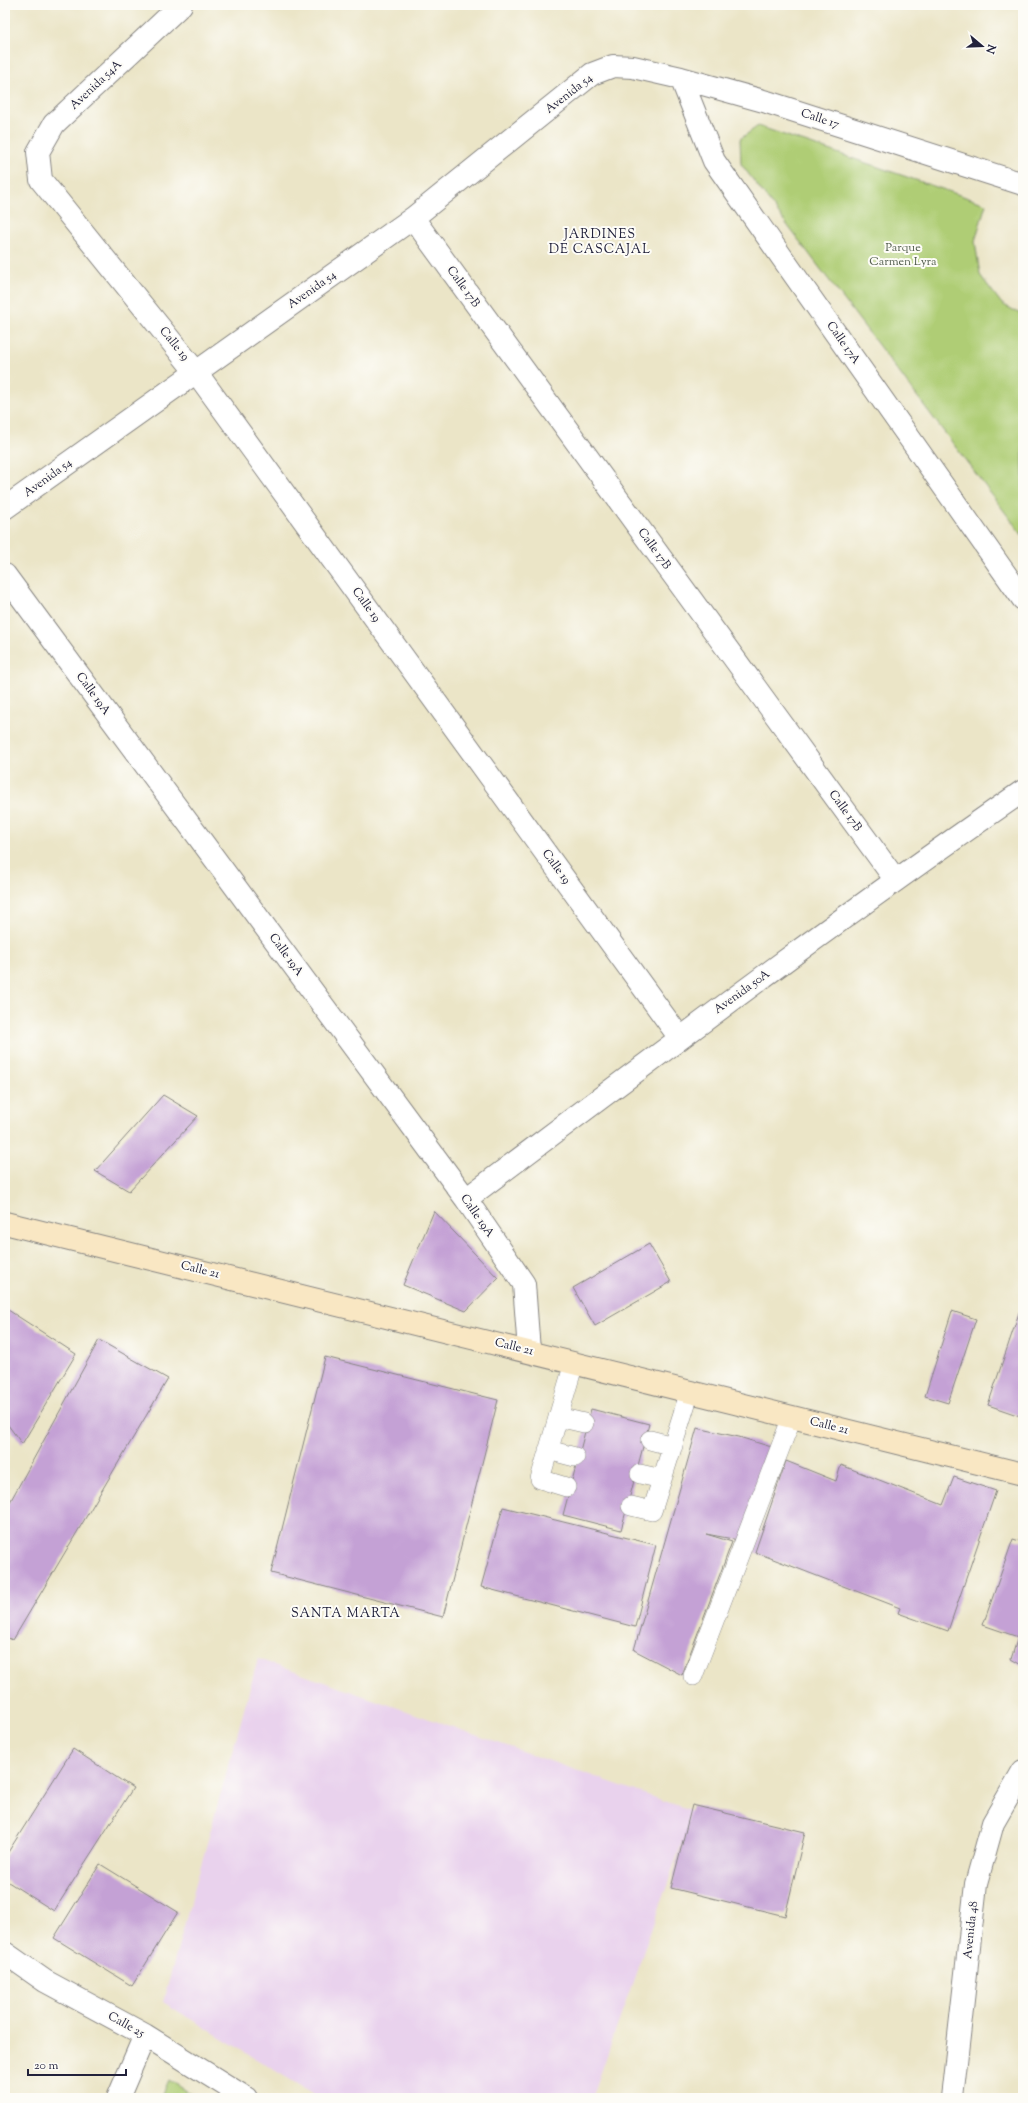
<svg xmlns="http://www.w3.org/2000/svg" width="1028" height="2103" font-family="'Sorts Mill Goudy',serif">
<rect width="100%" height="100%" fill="#fdfcf7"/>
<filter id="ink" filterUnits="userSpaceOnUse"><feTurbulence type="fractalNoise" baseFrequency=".025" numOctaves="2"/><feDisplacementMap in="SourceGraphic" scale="8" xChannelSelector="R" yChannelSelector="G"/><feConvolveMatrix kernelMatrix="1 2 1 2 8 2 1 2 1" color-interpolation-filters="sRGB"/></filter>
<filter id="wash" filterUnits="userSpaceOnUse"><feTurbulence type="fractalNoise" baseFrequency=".012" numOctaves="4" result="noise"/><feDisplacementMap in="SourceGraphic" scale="16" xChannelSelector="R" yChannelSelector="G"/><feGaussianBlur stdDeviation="0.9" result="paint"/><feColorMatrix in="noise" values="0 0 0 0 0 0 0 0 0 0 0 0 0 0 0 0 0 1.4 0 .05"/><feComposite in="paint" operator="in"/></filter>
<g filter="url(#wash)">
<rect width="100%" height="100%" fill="#ebe5c7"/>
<path fill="#e9d2ed" d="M 258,1659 L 693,1811 L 592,2098 L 320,2098 L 163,2002 Z"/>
<path fill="#afcd74" stroke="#687858" d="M 758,126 L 986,204 L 975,241 L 980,275 L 1002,304 L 1023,315 L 1023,384 L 1019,408 L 1023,411 L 1023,536 L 741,164 L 740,139 Z
M 169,2080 L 198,2098 L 161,2098 Z"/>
<g id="blocks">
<path fill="#c4a1d5" d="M 163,1095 L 198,1116 L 129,1191 L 95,1171 Z
M 434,1211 L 498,1278 L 466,1311 L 403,1285 Z
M 649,1244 L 671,1282 L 595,1326 L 573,1288 Z
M 1023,1301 L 1023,1417 L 988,1405 Z
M 5,1308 L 76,1354 L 22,1444 L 5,1421 Z
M 952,1311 L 976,1319 L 948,1403 L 925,1396 Z
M 99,1340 L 168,1379 L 13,1640 L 5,1637 L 5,1511 Z
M 325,1357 L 498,1400 L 443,1617 L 271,1573 Z
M 591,1409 L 649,1424 L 621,1530 L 563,1515 Z
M 697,1428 L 739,1437 L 778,1449 L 744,1541 L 706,1534 L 732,1542 L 682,1675 L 634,1650 Z
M 786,1461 L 836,1481 L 841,1465 L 943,1505 L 954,1477 L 996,1491 L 948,1631 L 898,1613 L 900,1608 L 755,1552 Z
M 503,1507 L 656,1545 L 635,1627 L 481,1587 Z
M 1013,1539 L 1023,1542 L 1023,1666 L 1011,1659 L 1018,1637 L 983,1625 Z
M 73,1749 L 133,1788 L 54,1911 L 5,1880 L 5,1857 Z
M 692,1805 L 805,1832 L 785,1916 L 671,1888 Z
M 100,1864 L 178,1912 L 132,1986 L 54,1938 Z"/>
</g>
</g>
<g filter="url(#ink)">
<use href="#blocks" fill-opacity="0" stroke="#868481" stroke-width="1"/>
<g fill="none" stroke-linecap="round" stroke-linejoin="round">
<defs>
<path id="service" d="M 558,1417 L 584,1423
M 650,1440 L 673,1446
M 548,1450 L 575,1457
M 640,1474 L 662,1479
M 566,1487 L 540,1479 L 574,1363
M 631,1506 L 652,1511 L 690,1391
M 693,1676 L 792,1417"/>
<path id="minor" d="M 181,5 L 54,124 L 38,152 L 41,180 L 196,372 L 680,1038
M 681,78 L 714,161 L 1023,599
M 413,218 L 895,879
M 5,508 L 413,218 L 592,74 L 613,66 L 633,67 L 681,78 L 767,102 L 1023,184
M 5,575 L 466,1199 L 524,1284 L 529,1351
M 466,1199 C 650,1061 833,922 1023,791
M 5,1953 L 45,1981 L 145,2035 L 246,2098
M 118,2098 L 145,2035
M 952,2098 L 976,1884 L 993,1823 L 1023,1771"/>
<path id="secondary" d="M 5,1223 L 1023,1474"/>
</defs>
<use href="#service" stroke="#868481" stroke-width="20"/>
<use href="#minor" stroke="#868481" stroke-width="24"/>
<use href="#secondary" stroke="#868481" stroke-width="24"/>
<use href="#service" stroke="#fff" stroke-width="19"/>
<use href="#minor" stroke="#fff" stroke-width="22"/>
<use href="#secondary" stroke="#f9e7c3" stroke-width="22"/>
</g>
</g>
<g text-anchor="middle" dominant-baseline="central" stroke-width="4" stroke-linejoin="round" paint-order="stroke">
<g font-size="12" fill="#22223b" stroke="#fdfcf7">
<text transform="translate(96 85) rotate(-43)">Avenida 54A</text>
<text transform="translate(569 94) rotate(-38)">Avenida 54</text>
<text transform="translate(820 119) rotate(18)">Calle 17</text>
<text transform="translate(463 287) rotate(54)">Calle 17B</text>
<text transform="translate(312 290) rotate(-35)">Avenida 54</text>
<text transform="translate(843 343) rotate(55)">Calle 17A</text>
<text transform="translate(174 344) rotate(51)">Calle 19</text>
<text transform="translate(48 478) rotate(-36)">Avenida 54</text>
<text transform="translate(654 549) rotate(54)">Calle 17B</text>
<text transform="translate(366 605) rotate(54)">Calle 19</text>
<text transform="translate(93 694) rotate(54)">Calle 19A</text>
<text transform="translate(845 811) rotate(54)">Calle 17B</text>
<text transform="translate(556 867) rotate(54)">Calle 19</text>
<text transform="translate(286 955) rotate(54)">Calle 19A</text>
<text transform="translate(742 992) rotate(-36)">Avenida 50A</text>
<text transform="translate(477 1216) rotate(55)">Calle 19A</text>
<text transform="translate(200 1270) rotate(14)">Calle 21</text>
<text transform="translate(514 1347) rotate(14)">Calle 21</text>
<text transform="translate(829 1426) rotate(14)">Calle 21</text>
<text transform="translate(971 1930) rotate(-84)">Avenida 48</text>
<text transform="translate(126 2025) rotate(29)">Calle 25</text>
</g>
<g font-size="12" fill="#535e4f" stroke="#fdfcf7">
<text x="903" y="248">Parque<tspan x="903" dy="14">Carmen Lyra</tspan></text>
</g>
<g font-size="13" letter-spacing="1" fill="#22223b" stroke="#fdfcf7">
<text x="600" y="235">JARDINES<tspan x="600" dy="15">DE CASCAJAL</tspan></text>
<text x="346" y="1614">SANTA MARTA</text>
</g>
</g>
<rect width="1028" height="2103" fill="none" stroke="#fdfcf7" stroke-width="20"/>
<g transform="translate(982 46) rotate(109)" stroke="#fdfcf7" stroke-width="3" paint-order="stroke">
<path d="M0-3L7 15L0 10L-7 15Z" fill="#22223b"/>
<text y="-6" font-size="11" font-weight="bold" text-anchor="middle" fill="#22223b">N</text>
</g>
<path d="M28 2069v6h98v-6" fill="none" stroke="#22223b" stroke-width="2"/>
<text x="34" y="2069" font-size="12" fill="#22223b" stroke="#fdfcf7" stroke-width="3" paint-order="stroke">20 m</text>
</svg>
